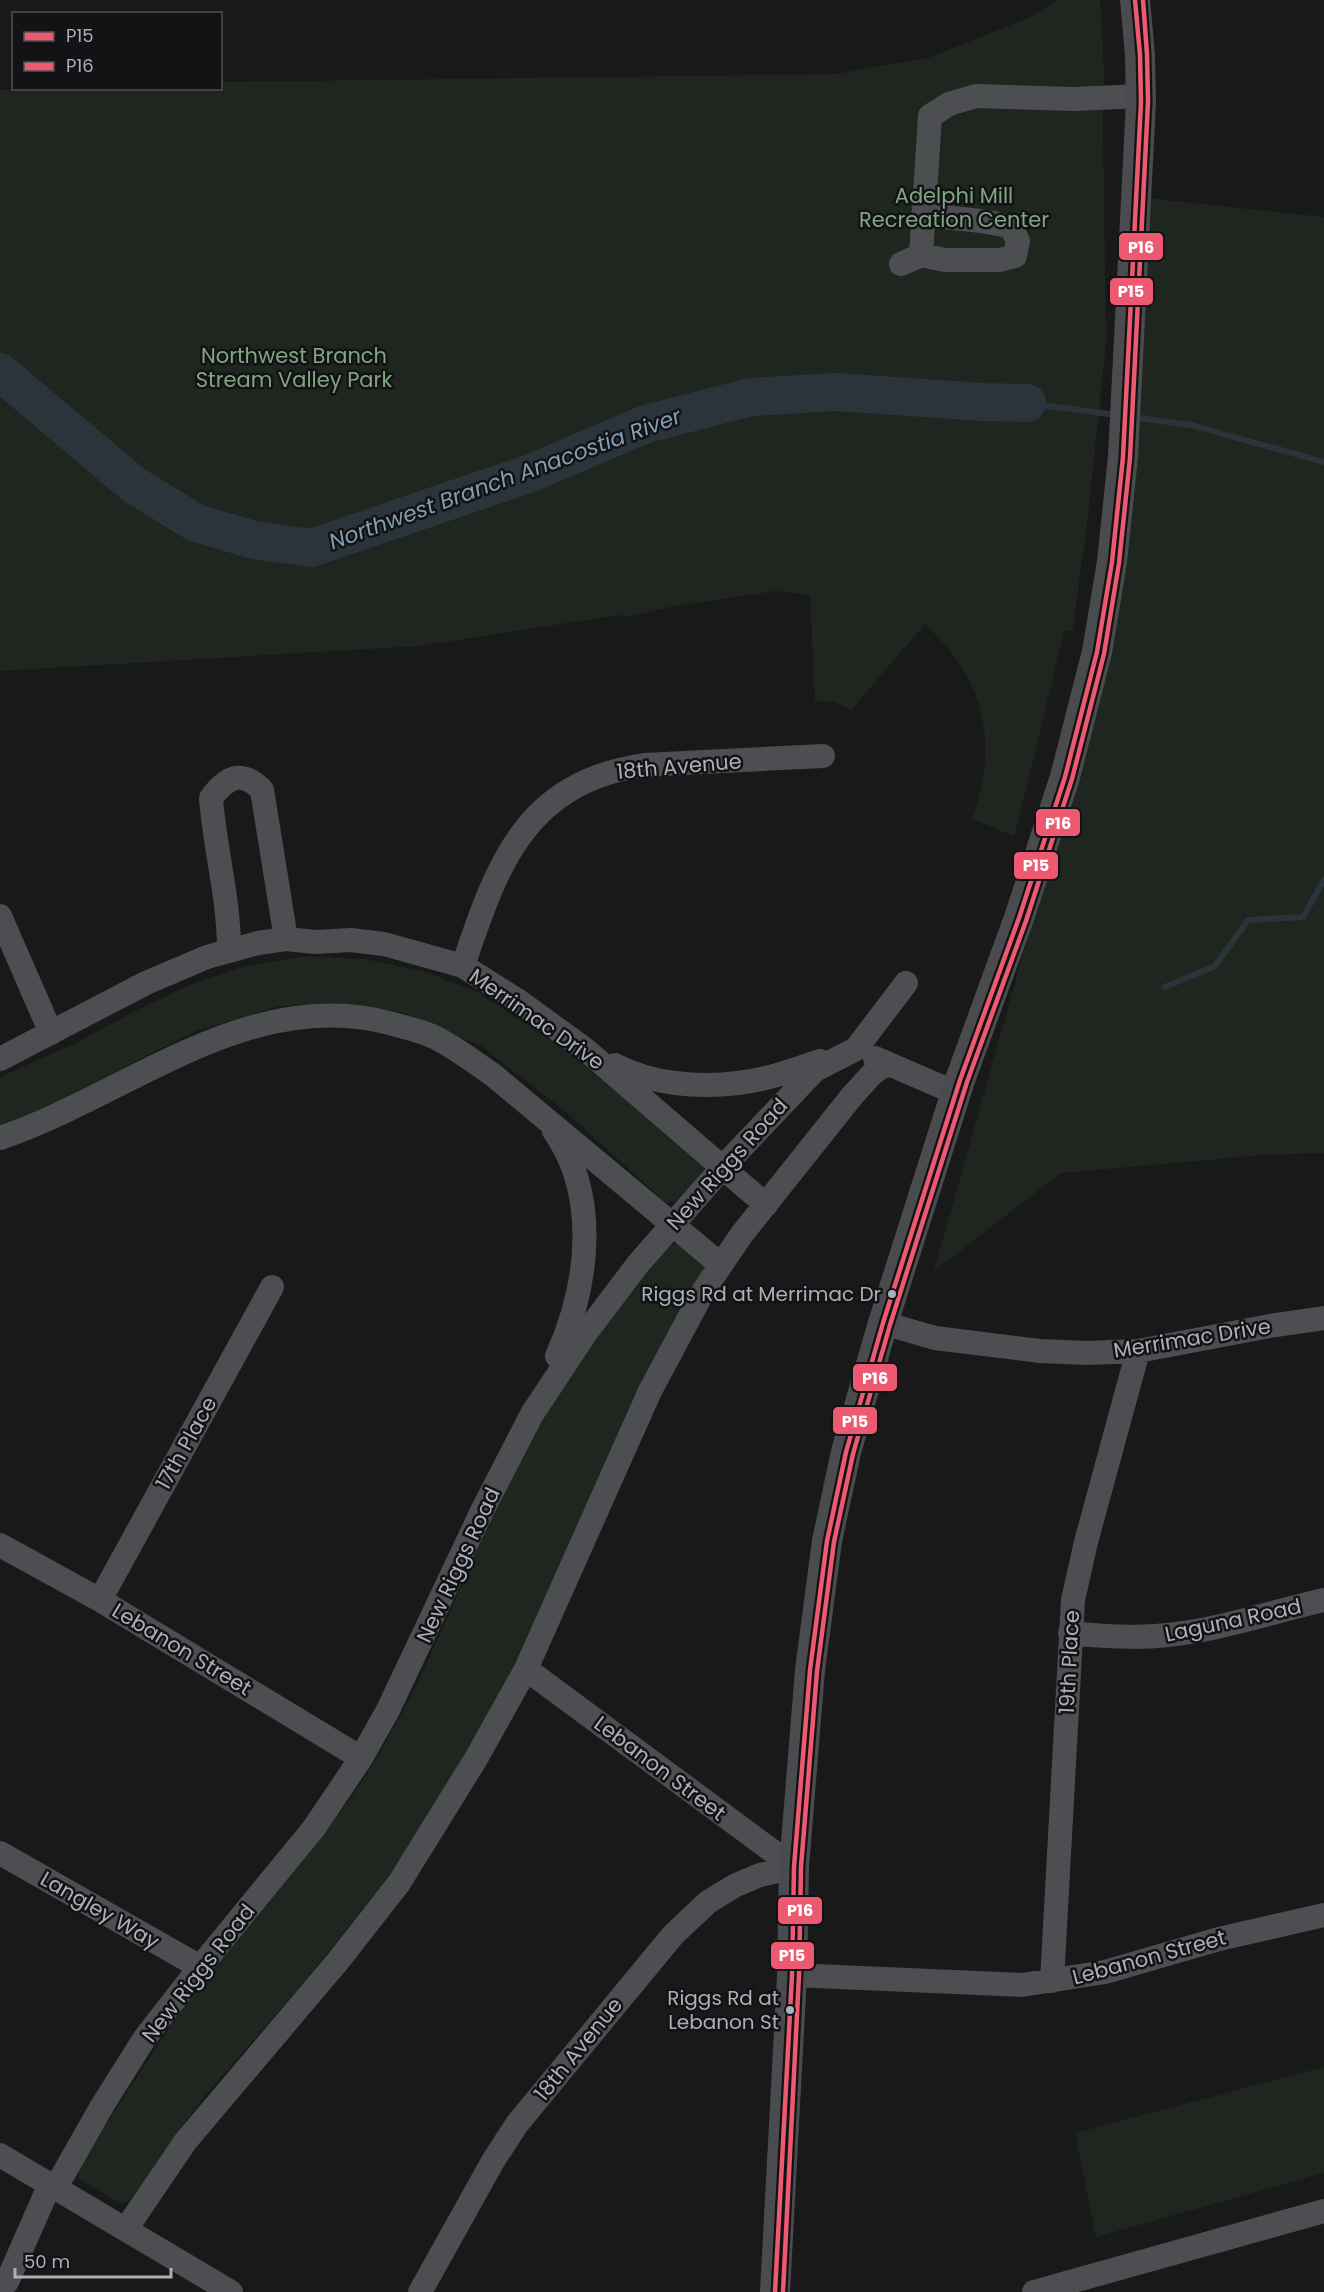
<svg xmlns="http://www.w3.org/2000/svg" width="1324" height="2292" font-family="Poppins,sans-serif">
<rect width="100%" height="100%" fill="#191919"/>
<path fill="#1e261f" d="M 1057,0 L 1100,0 L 1104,69 L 1103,123 L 1106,343 L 1089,506 L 1073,631 L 1065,630 L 1014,836 L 972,819 C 999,741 986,681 925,624 L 851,710 L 834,702 L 815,701 L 810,595 L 775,591 L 675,606 L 628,617 L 618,615 L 419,646 L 0,671 L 0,90 L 220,88 L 221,82 L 835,74 L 928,58 L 1029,18 Z
M 1147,198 L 1324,217 L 1324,1153 L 1264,1155 L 1061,1173 L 934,1271 L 1074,773 Z
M 306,956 L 365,959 L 423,971 L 477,992 L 557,1044 L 701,1160 L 705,1170 L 681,1201 L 666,1203 L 566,1112 L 481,1046 L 405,1013 L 334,1005 L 279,1006 L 196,1031 L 132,1063 L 76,1097 L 0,1127 L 0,1077 L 76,1043 L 139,1009 L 197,982 L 246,966 Z
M 683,1243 L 702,1257 L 706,1272 L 509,1676 L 446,1791 L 384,1882 L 301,1986 L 202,2099 L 157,2161 L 134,2197 L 122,2204 L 79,2179 L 79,2166 C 121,2101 162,2036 209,1974 C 264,1903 328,1838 375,1761 C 435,1661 472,1551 527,1448 C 565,1376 618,1309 669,1245 Z
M 1324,2067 L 1324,2173 L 1096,2237 L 1075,2133 Z"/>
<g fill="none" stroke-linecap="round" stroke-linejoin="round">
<path stroke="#2b343b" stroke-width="6" d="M 1027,403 L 1116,415
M 1132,417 L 1191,425 L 1324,462
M 1165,987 L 1215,966 L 1248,920 L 1303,917 L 1324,880"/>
<path stroke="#2b343b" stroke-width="38" d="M 0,372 L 134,485 L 196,523 L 254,540 L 311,548 L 531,473 L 646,424 L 751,397 L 836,392 L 982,402 L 1027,403"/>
<path stroke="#4d4e52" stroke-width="24" d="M 921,255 L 930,116 L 949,104 L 976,96 L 1074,99 L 1141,96
M 901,264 L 921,255 L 945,260 L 1000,260 L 1015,256 L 1018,241 L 1011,227 C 983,219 953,219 923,215
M 0,916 L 51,1033
M 229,950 C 229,898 215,850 211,798 C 227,777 241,769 262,790 L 286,939
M 463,966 C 497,865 524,783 644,765 L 823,756
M 875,1058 L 956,1093
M 0,1059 L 146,983 L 207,957 L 258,943 L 286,939 L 316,942 L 351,940 L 384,944 L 463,966 L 520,1002 L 586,1050 L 766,1205
M 615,1065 C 651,1084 698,1088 738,1083 C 766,1080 794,1070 820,1061
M 554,1131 C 600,1197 588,1287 557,1356
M 0,1138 C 128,1095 249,984 393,1024 C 407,1028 423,1031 436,1038 C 456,1048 474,1062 493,1075 L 721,1265
M 883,1323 L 935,1338 L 1040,1351 L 1087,1353 L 1138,1351 L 1270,1326 L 1324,1318
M 0,1545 L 100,1600 L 361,1758
M 100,1600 L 272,1287
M 1070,1633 C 1106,1637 1140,1639 1176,1634 C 1226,1628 1275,1611 1324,1600
M 526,1669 L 794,1867
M 0,1853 L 200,1967
M 792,1975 L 1022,1985 L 1105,1972 L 1219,1939 L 1324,1915
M 1052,1981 L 1073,1600 L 1086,1542 L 1138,1351
M 0,2155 L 231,2292
M 56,2187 L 102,2106 L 144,2039 L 200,1967 L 314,1828 L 361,1758 L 388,1710 L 483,1509 L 532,1414 L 585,1334 L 638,1264 L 723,1167 L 815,1070 L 856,1049 L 906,983
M 126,2229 L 185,2142 L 338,1961 L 399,1883 L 477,1757 L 526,1669 L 650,1391 L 704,1290 L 742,1234 L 852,1096 L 872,1074 L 880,1068 L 888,1065
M 7,2282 L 50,2184
M 420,2292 L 493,2161 L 517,2124 L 673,1935 L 708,1902 L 736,1885 L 760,1875 L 794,1867
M 1034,2292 L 1324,2211"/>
<path stroke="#4a4b4e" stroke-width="30" d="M 775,2292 L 792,1975 L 794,1867 L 810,1670 L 827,1541 L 846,1452 L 883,1323 L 960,1080 L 1019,918 L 1065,777 L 1097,652 L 1112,562 L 1123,457 L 1141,102 L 1140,55 L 1135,0"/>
<defs>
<path id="bus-1" d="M 775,2292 L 792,1975 L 794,1867 L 810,1670 L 827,1541 L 846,1452 L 883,1323 L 960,1080 L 1019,918 L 1065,777 L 1097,652 L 1112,562 L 1123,457 L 1141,102 L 1140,55 L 1135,0"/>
<path id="bus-2" d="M 783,2292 L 799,1975 L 801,1867 L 817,1671 L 834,1542 L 853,1454 L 890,1325 L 967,1082 L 1026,921 L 1072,779 L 1104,654 L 1119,563 L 1130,458 L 1148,102 L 1147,54 L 1143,0"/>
</defs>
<use href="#bus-1" stroke="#131315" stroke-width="9"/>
<use href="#bus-2" stroke="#131315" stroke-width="9"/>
<use href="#bus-1" stroke="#ec5970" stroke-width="4.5"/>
<use href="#bus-2" stroke="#ec5970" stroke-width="4.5"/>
</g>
<g fill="#aaafba" stroke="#131315" stroke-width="2">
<circle cx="892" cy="1294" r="5"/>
<circle cx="790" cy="2010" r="5"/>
</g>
<g text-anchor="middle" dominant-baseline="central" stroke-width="5" stroke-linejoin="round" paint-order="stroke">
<g font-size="20" fill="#aaafba" stroke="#131315" text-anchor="end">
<text x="881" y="1294">Riggs Rd at Merrimac Dr</text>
<text x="779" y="1998">Riggs Rd at<tspan x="779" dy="24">Lebanon St</tspan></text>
</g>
<g font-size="21" fill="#80a581" stroke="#131315">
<text x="954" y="195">Adelphi Mill<tspan x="954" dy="24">Recreation Center</tspan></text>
<text x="294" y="355">Northwest Branch<tspan x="294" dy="24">Stream Valley Park</tspan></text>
</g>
<g font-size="21" fill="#aaafba" stroke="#131315">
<text transform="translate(679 766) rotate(-5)">18th Avenue</text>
<text transform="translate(537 1019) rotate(35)">Merrimac Drive</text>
<text transform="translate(727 1164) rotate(-48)">New Riggs Road</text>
<text transform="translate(1192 1338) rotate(-9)">Merrimac Drive</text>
<text transform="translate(186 1443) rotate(-61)">17th Place</text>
<text transform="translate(458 1565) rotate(-65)">New Riggs Road</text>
<text transform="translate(1233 1620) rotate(-12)">Laguna Road</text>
<text transform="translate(182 1649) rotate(31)">Lebanon Street</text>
<text transform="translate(1069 1662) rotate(-87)">19th Place</text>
<text transform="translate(660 1768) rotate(37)">Lebanon Street</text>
<text transform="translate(100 1910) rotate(30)">Langley Way</text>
<text transform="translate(1149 1957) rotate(-15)">Lebanon Street</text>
<text transform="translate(198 1973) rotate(-52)">New Riggs Road</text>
<text transform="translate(578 2049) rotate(-51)">18th Avenue</text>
</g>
<g font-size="22" font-style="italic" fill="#809fb5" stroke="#131315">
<text transform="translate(505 479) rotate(-20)">Northwest Branch Anacostia River</text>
</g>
</g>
<g stroke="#131315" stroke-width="2">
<rect x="1118" y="232" width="46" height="29" rx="6" fill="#ec5970"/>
<rect x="1109" y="277" width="45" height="29" rx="6" fill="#ec5970"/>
<rect x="1035" y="808" width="46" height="29" rx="6" fill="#ec5970"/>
<rect x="1013" y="851" width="46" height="29" rx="6" fill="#ec5970"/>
<rect x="852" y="1363" width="46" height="29" rx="6" fill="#ec5970"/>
<rect x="832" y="1406" width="46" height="29" rx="6" fill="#ec5970"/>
<rect x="777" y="1896" width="46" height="29" rx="6" fill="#ec5970"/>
<rect x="770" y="1941" width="45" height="29" rx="6" fill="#ec5970"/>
</g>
<g font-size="16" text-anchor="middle" font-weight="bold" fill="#fff">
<text x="1141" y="253">P16</text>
<text x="1131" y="297">P15</text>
<text x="1058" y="829">P16</text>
<text x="1036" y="871">P15</text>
<text x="875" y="1384">P16</text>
<text x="855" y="1427">P15</text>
<text x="800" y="1916">P16</text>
<text x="792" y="1961">P15</text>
</g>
<rect x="12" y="12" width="210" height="78" fill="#131315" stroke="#4f5157" stroke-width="1.5"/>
<rect x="24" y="32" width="30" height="9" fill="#ec5970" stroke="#4f5157" stroke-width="1.5"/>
<text x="66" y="42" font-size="18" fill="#aaafba">P15</text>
<rect x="24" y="62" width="30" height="9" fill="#ec5970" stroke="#4f5157" stroke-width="1.5"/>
<text x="66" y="72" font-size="18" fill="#aaafba">P16</text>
<path d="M15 2268v9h156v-9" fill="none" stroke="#aaafba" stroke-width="3"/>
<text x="24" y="2268" font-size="18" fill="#aaafba" stroke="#131315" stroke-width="4.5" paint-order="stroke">50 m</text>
</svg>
